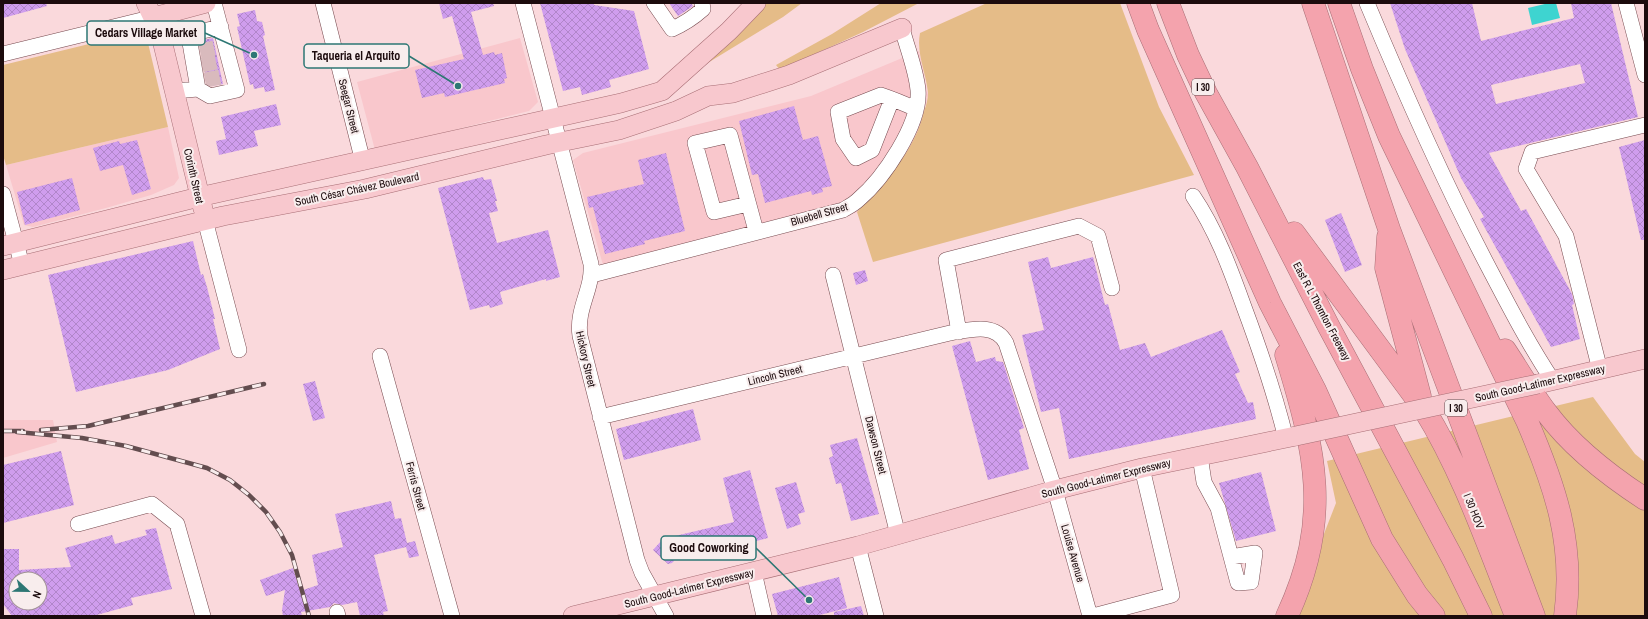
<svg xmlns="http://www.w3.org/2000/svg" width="1648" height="619" font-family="'Archivo Narrow',sans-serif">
<defs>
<pattern id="building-cross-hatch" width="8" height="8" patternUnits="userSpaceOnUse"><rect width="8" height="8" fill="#cf9ded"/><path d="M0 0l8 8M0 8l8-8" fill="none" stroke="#b186ca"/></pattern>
</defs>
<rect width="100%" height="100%" fill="#fad9dc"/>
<path fill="#f9c7cc" d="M 520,38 L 538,102 L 529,111 L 375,150 L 357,82 Z
M 919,51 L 928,95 L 921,125 L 910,149 L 882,184 L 857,212 L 607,279 L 573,160 L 583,153 L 811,96 Z
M 168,127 L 179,178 L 174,185 L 151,195 L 106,208 L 33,227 L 24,225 L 6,165 Z
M 3,420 L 53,420 L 57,442 L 3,458 Z"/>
<path fill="#e5bc88" d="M 767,3 L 802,3 L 783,17 L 706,64 Z
M 881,3 L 919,3 L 863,32 L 780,70 L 776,65 L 832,34 Z
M 987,3 L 1120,3 L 1159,107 L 1194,175 L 873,262 L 857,212 C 884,182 915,152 924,111 C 926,106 928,99 928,93 C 926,73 916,53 920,33 Z
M 130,34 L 139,35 L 148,43 L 168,127 L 6,165 L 3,155 L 3,65 Z
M 1593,397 L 1635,454 L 1645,462 L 1645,616 L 1292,616 L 1336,503 L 1327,461 Z"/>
<path fill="#3ed4d0" d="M 1549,3 L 1556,3 L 1560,18 L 1532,25 L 1528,8 Z"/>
<path fill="url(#building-cross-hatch)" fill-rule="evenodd" d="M 3,3 L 46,3 L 47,6 L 3,18 Z
M 439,3 L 493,3 L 494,6 L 471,12 L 483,55 L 494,52 L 495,55 L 502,53 L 507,78 L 504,79 L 505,83 L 445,97 L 444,93 L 422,98 L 415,70 L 464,59 L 452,16 L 443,19 Z
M 540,3 L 594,3 L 594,5 L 634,11 L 649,69 L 609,80 L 611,87 L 582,95 L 580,87 L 563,91 Z
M 669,3 L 691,3 L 693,6 L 678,16 Z
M 1390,3 L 1472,3 L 1481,41 L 1574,18 L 1571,3 L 1611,3 L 1638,117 L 1489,153 L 1521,211 L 1526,209 L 1572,294 L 1574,304 L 1572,305 L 1580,339 L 1551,347 L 1480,219 L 1484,217 L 1461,178 L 1405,49 ZM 1580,64 L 1585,83 L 1496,104 L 1491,85 Z
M 255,10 L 257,21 L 262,22 L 265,35 L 263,36 L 275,90 L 265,92 L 264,87 L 254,89 L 253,84 L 250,85 L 237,27 L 240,26 L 237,14 Z
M 213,38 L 223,84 L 211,86 L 207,84 L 200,45 L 203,40 Z
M 276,104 L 281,125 L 254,131 L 258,146 L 219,155 L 216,141 L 226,139 L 221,117 Z
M 794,106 L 803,140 L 818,136 L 832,186 L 822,188 L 823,192 L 812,195 L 811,191 L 765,203 L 758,174 L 752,175 L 739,121 Z
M 137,140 L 151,189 L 132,195 L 123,165 L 100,171 L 93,148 L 119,141 L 120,144 Z
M 1645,140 L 1645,240 L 1641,240 L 1619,147 Z
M 666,153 L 685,231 L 644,241 L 645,244 L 605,254 L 593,207 L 589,208 L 587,197 L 644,184 L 638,160 Z
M 483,177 L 484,180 L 491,179 L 497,201 L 495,201 L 498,211 L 489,213 L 497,243 L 548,230 L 560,277 L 546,281 L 546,279 L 500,292 L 503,304 L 490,308 L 489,305 L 470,310 L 438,188 Z
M 72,178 L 80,210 L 25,225 L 17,192 Z
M 1341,213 L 1362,265 L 1345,272 L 1325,220 Z
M 193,241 L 201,275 L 203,274 L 207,287 L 215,319 L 213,319 L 220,349 L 168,370 L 76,392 L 48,275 Z
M 1048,257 L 1051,268 L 1093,257 L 1105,305 L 1108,304 L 1120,350 L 1145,343 L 1151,357 L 1222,330 L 1240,372 L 1235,374 L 1248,403 L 1253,402 L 1256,419 L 1069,459 L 1059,408 L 1041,412 L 1022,335 L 1044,330 L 1028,262 Z
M 865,270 L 868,281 L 856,285 L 853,273 Z
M 970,341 L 976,362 L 995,357 L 996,361 L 1003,362 L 1024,428 L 1019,430 L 1029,469 L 988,480 L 952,346 Z
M 315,381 L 325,418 L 313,421 L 303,384 Z
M 693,409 L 701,440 L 624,460 L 616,429 Z
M 857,438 L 879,514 L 851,521 L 841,483 L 836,484 L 829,458 L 833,456 L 830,445 Z
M 61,451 L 74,505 L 3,523 L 3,465 Z
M 750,470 L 768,538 L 730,548 L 731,552 L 720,555 L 717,544 L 679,553 L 675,536 L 734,522 L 723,478 Z
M 1261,472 L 1276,531 L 1236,541 L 1219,483 Z
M 796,482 L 805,512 L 798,514 L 801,524 L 787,529 L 775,488 Z
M 391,501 L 395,519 L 401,518 L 407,543 L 415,541 L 419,556 L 409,558 L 406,547 L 374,555 L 388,611 L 383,612 L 384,616 L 360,616 L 357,602 L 342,605 L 334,603 L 330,607 L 301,612 L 302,616 L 283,616 L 282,610 L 285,590 L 266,596 L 260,580 L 293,568 L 300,591 L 318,585 L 312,555 L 343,547 L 335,514 Z
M 156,528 L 172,589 L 131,598 L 133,605 L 93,616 L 12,616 L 3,604 L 3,549 L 19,549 L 19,570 L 71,567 L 65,548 L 112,535 L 115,544 L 147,535 L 145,530 ZM 16,579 L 40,579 L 40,603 L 16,603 Z
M 662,540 L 679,555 L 672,563 L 668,564 L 653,550 Z
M 839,577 L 847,608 L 816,616 L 778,616 L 772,594 Z
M 861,606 L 864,616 L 834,616 L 834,612 Z"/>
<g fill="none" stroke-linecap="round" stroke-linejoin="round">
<path stroke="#d9babd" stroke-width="15" stroke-dasharray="15 8" stroke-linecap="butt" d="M 200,51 L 214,48
M 202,65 L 216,62
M 205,80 L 220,77"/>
<defs>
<path id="minor" d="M 323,3 L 363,162
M 523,3 L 591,264 C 593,290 576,308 580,336 L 637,560 L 642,573 L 666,616
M 654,3 L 672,29 C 684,24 694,17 703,9 L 702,3
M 1367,3 C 1405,94 1444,183 1490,270 C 1510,308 1529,345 1553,381
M 1626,3 L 1645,75
M 3,54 L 154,17
M 198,89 L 190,43 L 198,32 L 221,27
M 174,91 L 198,89 L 210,96 L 237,90 L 214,3
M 892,99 L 872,150 L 856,158 L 843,139 L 838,112 L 881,95 C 893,99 905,104 916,109
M 3,194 L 22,265
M 1193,196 C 1216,230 1230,268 1244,307 C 1260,350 1275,394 1286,439
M 748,204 L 714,212 L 695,143 L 730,135 L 756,231
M 205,220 L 239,350
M 592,275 L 843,210 C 848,207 854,204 858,200 C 883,179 921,124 918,90 C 916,69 907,48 902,28
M 833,275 L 898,535
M 959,332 L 946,260 L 1079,226 L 1098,236 L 1112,288
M 380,356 L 452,616
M 1600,370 L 1566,236 L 1526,169 L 1532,152 L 1645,125
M 600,417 L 950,333 C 969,330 995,322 1006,343 L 1055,490 L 1090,616
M 1200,456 L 1204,482 L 1218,508 L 1238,583 L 1251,582 L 1255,553 L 1231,557
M 78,524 L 152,504 L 177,524 L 203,616
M 858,546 L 876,616
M 754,572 L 764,616
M 337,612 L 338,616
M 1093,616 L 1172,595 L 1142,468"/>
<path id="major" d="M 146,3 L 160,32 L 203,209
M 154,17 L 206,3
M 3,246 L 199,197 L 621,103 L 662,91 L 729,31 L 756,3
M 3,270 L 223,216 L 365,189 L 546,145 L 619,130 L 676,111 L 708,96 L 733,93 L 789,75 L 902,28
M 1538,384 L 1645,359
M 573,616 L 858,546 L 1055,490 L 1142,468 L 1296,436"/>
<path id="highway" d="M 1138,3 L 1148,30 L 1270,303 L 1315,390 L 1382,539 L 1417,595 L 1434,616
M 1168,3 L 1188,55 L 1206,93 L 1247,167 L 1329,327 L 1453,559 L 1481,616
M 1313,3 L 1389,229 L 1534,616
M 1339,3 L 1362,69 L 1389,136 L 1527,421 C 1555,486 1575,544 1565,616
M 1294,233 L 1424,409 C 1464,474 1488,546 1516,616
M 1388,237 L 1386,268 L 1420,396
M 1505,350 C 1519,371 1531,392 1546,412 C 1572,447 1608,475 1645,499
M 1286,355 C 1316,453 1332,519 1287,616"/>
</defs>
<use href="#minor" stroke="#774b50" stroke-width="16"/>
<use href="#major" stroke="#a86e75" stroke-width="20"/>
<use href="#highway" stroke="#a86e75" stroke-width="23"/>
<use href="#minor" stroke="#fff" stroke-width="15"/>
<use href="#major" stroke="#f8c8ce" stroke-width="19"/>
<use href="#highway" stroke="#f4a3ad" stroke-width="22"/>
<defs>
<path id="rail" d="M 41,430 L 88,426 L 264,384
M 3,431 L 23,431
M 17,432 L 82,438 L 126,446 L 207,468 L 230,480 L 249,495 L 266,512 L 280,532 L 292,555 L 309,616"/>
</defs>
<use href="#rail" stroke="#634d4f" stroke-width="4.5"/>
<use href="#rail" stroke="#f8eded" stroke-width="3" stroke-dasharray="9" stroke-linecap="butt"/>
<defs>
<path id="major-bridge" d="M 1296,436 L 1538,384"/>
</defs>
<use href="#major-bridge" stroke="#a86e75" stroke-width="20" stroke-linecap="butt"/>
<use href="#major-bridge" stroke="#f8c8ce" stroke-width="19"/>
</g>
<g text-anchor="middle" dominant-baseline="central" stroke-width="4" stroke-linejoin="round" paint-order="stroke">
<g fill="#f8eded" stroke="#5e4f50" stroke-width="1">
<rect x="1192" y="79" width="22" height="16" rx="3"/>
<rect x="1445" y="400" width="22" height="16" rx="3"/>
</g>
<g font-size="10" font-weight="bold" fill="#1c0b0d">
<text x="1203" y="87">I 30</text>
<text x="1456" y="408">I 30</text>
</g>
<g font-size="11" fill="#1c0b0d" stroke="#f8eded">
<text transform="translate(349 106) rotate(76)">Seegar Street</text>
<text transform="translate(194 176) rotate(77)">Corinth Street</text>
<text transform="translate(357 189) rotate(-12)">South César Chávez Boulevard</text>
<text transform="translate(819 214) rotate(-16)">Bluebell Street</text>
<text transform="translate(1322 311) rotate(62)">East R L Thornton Freeway</text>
<text transform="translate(586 359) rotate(77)">Hickory Street</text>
<text transform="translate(775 375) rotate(-14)">Lincoln Street</text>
<text transform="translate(1540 383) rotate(-13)">South Good-Latimer Expressway</text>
<text transform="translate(876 445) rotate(76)">Dawson Street</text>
<text transform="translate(1106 478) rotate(-14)">South Good-Latimer Expressway</text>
<text transform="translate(416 486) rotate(75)">Ferris Street</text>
<text transform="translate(1474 511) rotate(68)">I 30 HOV</text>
<text transform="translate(1073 553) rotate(74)">Louise Avenue</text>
<text transform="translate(689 588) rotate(-14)">South Good-Latimer Expressway</text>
</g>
</g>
<path fill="none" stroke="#2d7774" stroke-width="1.5" d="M254 55L205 33M458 86L409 56M809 600L756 548"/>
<g fill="#2d7774" stroke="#f8eded" stroke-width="1.5">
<circle cx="254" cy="55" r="4"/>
<circle cx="458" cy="86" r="4"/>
<circle cx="809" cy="600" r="4"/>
</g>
<g fill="#f8eded" stroke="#2d7774" stroke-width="1.5">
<rect x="87" y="21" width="118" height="24" rx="4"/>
<rect x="304" y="44" width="105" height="24" rx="4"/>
<rect x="661" y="536" width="95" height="24" rx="4"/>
</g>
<g font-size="12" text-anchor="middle" font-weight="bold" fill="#1c0b0d">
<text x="146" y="37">Cedars Village Market</text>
<text x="356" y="60">Taqueria el Arquito</text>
<text x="709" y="552">Good Coworking</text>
</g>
<rect width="1648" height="619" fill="none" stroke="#1c0b0d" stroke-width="8"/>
<g transform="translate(28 591) rotate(112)"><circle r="19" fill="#f8eded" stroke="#a09393"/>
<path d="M0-3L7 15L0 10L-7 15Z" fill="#2d7774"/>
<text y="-6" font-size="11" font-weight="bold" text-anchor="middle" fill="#1c0b0d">N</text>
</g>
</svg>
